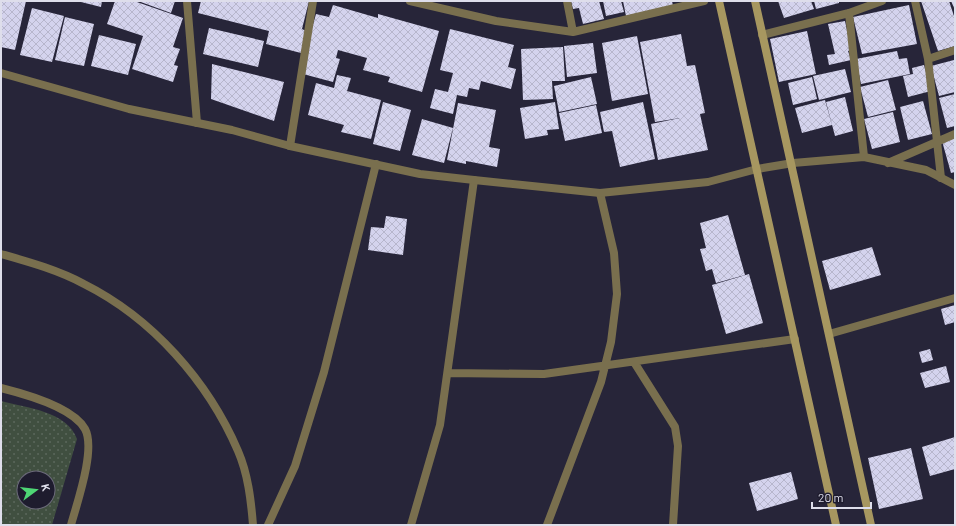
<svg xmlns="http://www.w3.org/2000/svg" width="956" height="526" font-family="Barlow,sans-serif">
<defs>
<pattern id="park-dots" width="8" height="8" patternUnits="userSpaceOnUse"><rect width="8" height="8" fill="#404f40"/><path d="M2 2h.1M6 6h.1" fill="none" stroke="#5b685c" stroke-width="1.8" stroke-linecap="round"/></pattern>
<pattern id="building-cross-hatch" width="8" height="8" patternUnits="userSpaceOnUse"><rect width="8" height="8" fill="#d4d3ed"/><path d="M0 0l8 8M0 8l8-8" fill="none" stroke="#b7b6cc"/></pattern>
</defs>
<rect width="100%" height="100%" fill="#272539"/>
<path fill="url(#park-dots)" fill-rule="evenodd" d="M 1,401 C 27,408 67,411 77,439 L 52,525 L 1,525 ZM 24,478 L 48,478 L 48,502 L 24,502 Z"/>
<path fill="url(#building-cross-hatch)" d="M 1,1 L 26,1 L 15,50 L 1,47 Z
M 77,1 L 102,1 L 101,7 Z
M 115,1 L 134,1 L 183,18 L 173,47 L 180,49 L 174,65 L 178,66 L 173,82 L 132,69 L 143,36 L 107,24 Z
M 138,1 L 175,1 L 171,13 Z
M 201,1 L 309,1 L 302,29 L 306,31 L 301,53 L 266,44 L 269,31 L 198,13 Z
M 571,1 L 599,1 L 604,19 L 583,24 L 579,8 L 573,9 Z
M 603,1 L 621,1 L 624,12 L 606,16 Z
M 623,1 L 672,1 L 673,6 L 626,16 Z
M 778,1 L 811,1 L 814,9 L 784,18 Z
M 814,1 L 839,1 L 839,3 L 816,9 Z
M 921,1 L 949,1 L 955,19 L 955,46 L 938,51 Z
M 951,1 L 955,1 L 955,10 Z
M 333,5 L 378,18 L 378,14 L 439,31 L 422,92 L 388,82 L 390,77 L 363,70 L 367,58 L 338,50 L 336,58 L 340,59 L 333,82 L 303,74 L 309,50 L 306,50 L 316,14 L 329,17 Z
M 909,5 L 917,44 L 862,54 L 853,17 Z
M 32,8 L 64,16 L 52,62 L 20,55 Z
M 65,17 L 94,24 L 84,66 L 55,60 Z
M 845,21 L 851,50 L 848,51 L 851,60 L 829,65 L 827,55 L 835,54 L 828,24 Z
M 209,28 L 264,41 L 258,67 L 203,54 Z
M 450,29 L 514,45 L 508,67 L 516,69 L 511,89 L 481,81 L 479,90 L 469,88 L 467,97 L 457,95 L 453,114 L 430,108 L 435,89 L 448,92 L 453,73 L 440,70 Z
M 807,31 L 816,74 L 779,82 L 770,39 Z
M 681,34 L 687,66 L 695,65 L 705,113 L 700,114 L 708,150 L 658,160 L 651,124 L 680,118 L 655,122 L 640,42 Z
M 99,35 L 136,44 L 128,75 L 91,66 Z
M 637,36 L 648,94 L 612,101 L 602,43 Z
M 593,43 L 597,73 L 567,77 L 564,46 Z
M 563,47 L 565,81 L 552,81 L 553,99 L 523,100 L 521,49 Z
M 897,51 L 899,59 L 907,58 L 910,74 L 861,84 L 856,59 Z
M 954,60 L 955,92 L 939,96 L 931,66 Z
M 212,64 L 284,82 L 274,121 L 211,99 Z
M 924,65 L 931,91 L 908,97 L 903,76 L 913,74 L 912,68 Z
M 845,69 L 851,92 L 819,100 L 813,76 Z
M 337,75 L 351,78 L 347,91 L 381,100 L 371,139 L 341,132 L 344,125 L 308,115 L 316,83 L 334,88 Z
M 591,77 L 597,104 L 559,112 L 554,86 Z
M 812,77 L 817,99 L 793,105 L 788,83 Z
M 888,80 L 896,110 L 868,117 L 860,87 Z
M 955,94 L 955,126 L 947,128 L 939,98 Z
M 845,97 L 853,131 L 835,136 L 826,102 Z
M 825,100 L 832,125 L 802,133 L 795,108 Z
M 923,101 L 932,134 L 908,140 L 900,107 Z
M 383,102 L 411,110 L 400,151 L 373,144 Z
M 555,102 L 559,129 L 547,130 L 548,135 L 525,139 L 520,108 Z
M 643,102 L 655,159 L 620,167 L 612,131 L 604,132 L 600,112 Z
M 458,103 L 496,110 L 489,147 L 500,149 L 497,167 L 466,161 L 466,164 L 447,160 Z
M 596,105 L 602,133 L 565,141 L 559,113 Z
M 893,112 L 900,142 L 872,149 L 864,119 Z
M 422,119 L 453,128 L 444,163 L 412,155 Z
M 955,137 L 955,172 L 951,173 L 942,141 Z
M 728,215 L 745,275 L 716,283 L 712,269 L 706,271 L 700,249 L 706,248 L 700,223 Z
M 386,216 L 407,219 L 403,255 L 368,250 L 371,227 L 384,228 Z
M 872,247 L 881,275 L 830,290 L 822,261 Z
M 749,274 L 763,323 L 726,334 L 712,285 Z
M 955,305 L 955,322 L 945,325 L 941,309 Z
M 930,349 L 933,360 L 922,363 L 919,352 Z
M 946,366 L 950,382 L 925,388 L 920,373 Z
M 955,437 L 955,469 L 930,476 L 922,447 Z
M 911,448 L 923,499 L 879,509 L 868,458 Z
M 791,472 L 798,499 L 757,511 L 749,483 Z"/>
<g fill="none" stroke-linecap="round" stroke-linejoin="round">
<path stroke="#796f4e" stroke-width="8" d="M 187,1 L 197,123
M 410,1 L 496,21 L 573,32 L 704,1
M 567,1 L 573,32
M 915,1 L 928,59 L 941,178
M 849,13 L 864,157
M 762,35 L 849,13 L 882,1
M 928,59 L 955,50
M 290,146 L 313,1
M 888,163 L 955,134
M 1,254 C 29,262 58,270 84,284 C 152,318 208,381 238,451 C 248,474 251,500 253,525
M 829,334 L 955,298
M 634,362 L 675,427 L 678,446 L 673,525
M 448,373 L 544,374 L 795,339
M 1,388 C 25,394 73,407 85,429 C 96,449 77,503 71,525
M 268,525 L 295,466 L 324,372 L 376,164
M 411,525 L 440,425 L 474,180
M 547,525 L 601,382 L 611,342 L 617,294 L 614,253 L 600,193"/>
<path stroke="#796f4e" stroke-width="8" d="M 1,73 L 129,109 L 232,130 L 290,146 L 420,174 L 474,180 L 600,193 L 708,182 L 757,169 L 793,163 L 864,157 L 926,170 L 955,185"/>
<path stroke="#a79760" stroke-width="8" d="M 719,1 L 836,525
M 755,1 L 871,525"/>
</g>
<rect width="956" height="526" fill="none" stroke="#dedeeb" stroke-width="4"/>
<g transform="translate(36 490) rotate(75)"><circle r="19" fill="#1e1c2e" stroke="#6b6a7a"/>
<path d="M0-3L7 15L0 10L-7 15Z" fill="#4ed675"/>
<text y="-6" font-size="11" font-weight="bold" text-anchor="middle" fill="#dedeeb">K</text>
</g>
<path d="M812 502v6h59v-6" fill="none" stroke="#dedeeb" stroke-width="2"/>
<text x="818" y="502" font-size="12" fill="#dedeeb" stroke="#1e1c2e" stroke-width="3" paint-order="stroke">20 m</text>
</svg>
